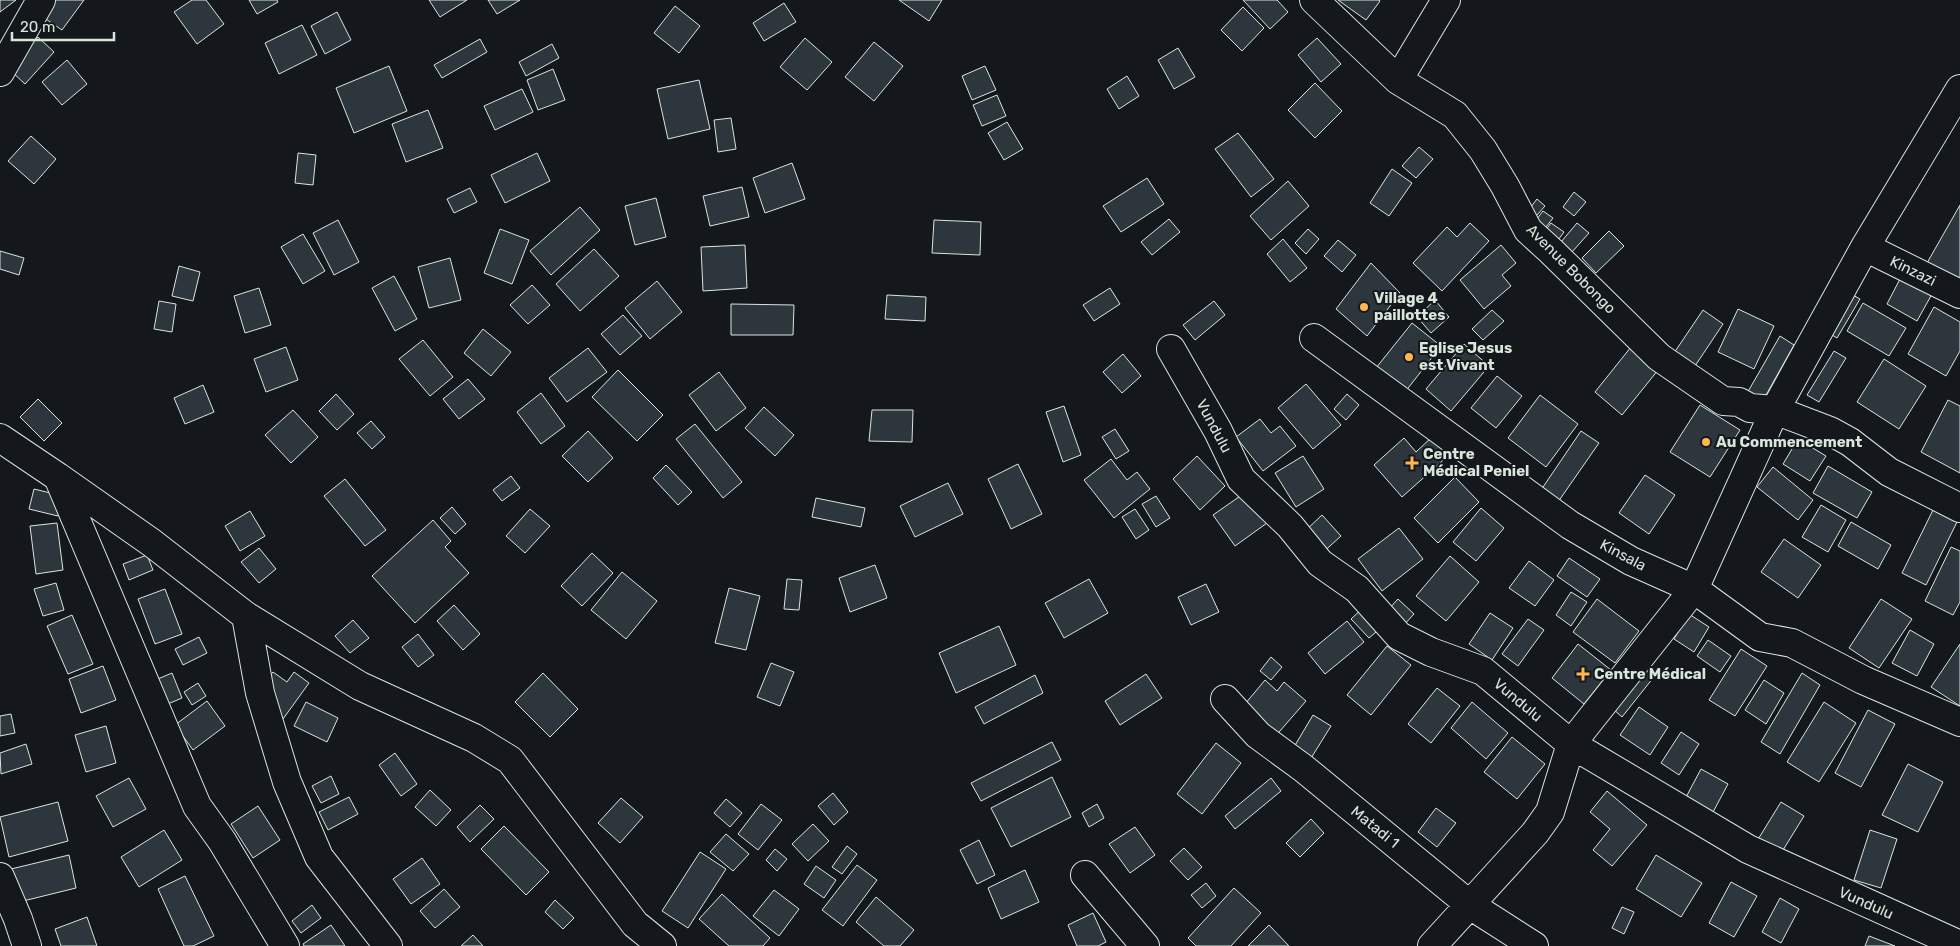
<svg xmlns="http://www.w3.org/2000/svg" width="1960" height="946" font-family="Rubik,sans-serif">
<rect width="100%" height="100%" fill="#14181c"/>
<path fill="#2c363c" stroke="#d8e6dc" d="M 0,0 L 16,0 L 0,12 Z
M 51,0 L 84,0 L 62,30 L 40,15 Z
M 192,0 L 206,0 L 224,24 L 197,44 L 174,12 Z
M 249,0 L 277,0 L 278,2 L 257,14 Z
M 429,0 L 467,0 L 440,17 Z
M 488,0 L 520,0 L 497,14 Z
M 899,0 L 942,0 L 929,21 Z
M 1243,0 L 1277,0 L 1288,12 L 1270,29 Z
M 1338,0 L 1379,0 L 1380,1 L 1366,20 Z
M 784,3 L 796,22 L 764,41 L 753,23 Z
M 675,6 L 700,26 L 679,53 L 654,33 Z
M 1243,7 L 1264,28 L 1242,51 L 1221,30 Z
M 337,12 L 351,40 L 325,54 L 311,26 Z
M 302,25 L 317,55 L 279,74 L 265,43 Z
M 38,37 L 54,52 L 25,84 L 9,69 Z
M 805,38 L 832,62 L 807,90 L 780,67 Z
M 1317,38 L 1341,64 L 1321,82 L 1298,55 Z
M 480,39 L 487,52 L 442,78 L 434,65 Z
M 874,42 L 903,66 L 874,101 L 845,77 Z
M 552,44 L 559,58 L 526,76 L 519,62 Z
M 1178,48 L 1195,77 L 1174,89 L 1158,60 Z
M 67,60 L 87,84 L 62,105 L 42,82 Z
M 389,66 L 407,111 L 354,133 L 336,88 Z
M 985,66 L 996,90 L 972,100 L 962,76 Z
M 553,69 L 565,100 L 538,110 L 527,80 Z
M 1127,76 L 1139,96 L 1119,109 L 1107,89 Z
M 699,80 L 710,129 L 668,139 L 657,89 Z
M 1315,83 L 1342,111 L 1315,138 L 1288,110 Z
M 522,89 L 533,112 L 495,130 L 484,106 Z
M 997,95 L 1006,116 L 982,126 L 973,105 Z
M 428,110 L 443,148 L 406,162 L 392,124 Z
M 731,118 L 736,149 L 718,152 L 714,120 Z
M 1007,122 L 1023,149 L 1004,160 L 988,133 Z
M 1238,133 L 1274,179 L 1251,197 L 1215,149 Z
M 31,136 L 56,159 L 34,184 L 8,161 Z
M 1419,147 L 1433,159 L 1416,178 L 1402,166 Z
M 298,153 L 316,155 L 313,185 L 295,183 Z
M 537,153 L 550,181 L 505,203 L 491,175 Z
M 792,163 L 805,199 L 765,213 L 753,178 Z
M 1392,169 L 1412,183 L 1389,216 L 1370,203 Z
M 1147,178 L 1164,204 L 1121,232 L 1103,206 Z
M 1288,181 L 1309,206 L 1271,240 L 1250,216 Z
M 742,187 L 749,217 L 710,226 L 703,196 Z
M 470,188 L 477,202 L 454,213 L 447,199 Z
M 1574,192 L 1586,202 L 1574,216 L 1563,207 Z
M 656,198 L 666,237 L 635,245 L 625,206 Z
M 1537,199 L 1545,206 L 1529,224 L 1522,218 Z
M 1960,205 L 1960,282 L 1927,263 Z
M 580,207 L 600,230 L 551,275 L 530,251 Z
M 1543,211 L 1553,218 L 1539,236 L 1530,228 Z
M 1169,219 L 1180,232 L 1152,255 L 1141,242 Z
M 338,220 L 359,262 L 334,275 L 313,233 Z
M 934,220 L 981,222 L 980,255 L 932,253 Z
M 1470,223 L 1489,241 L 1442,291 L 1413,263 L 1447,227 L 1457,237 Z
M 1551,223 L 1564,232 L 1552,248 L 1539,239 Z
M 1577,223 L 1589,233 L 1572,252 L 1561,242 Z
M 500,229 L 529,240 L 512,284 L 484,273 Z
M 1308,229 L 1319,239 L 1306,254 L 1295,243 Z
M 1609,231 L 1624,246 L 1596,273 L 1582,258 Z
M 303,234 L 325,271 L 303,284 L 281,247 Z
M 1283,239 L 1307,268 L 1290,282 L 1267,254 Z
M 1338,240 L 1356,255 L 1342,272 L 1324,256 Z
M 745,245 L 747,288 L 703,291 L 701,247 Z
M 1501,245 L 1516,263 L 1502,275 L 1511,286 L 1484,309 L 1460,280 Z
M 594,249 L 619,276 L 580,311 L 556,284 Z
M 0,251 L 24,258 L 19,275 L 0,269 Z
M 450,258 L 461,300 L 429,308 L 418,267 Z
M 1371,263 L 1400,293 L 1367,336 L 1336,309 Z
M 179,266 L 200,272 L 193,301 L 172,296 Z
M 394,276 L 417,319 L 395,331 L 372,288 Z
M 1901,277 L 1932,294 L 1917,321 L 1887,304 Z
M 657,281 L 682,312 L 650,339 L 625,308 Z
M 532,285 L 550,305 L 528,324 L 510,305 Z
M 259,288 L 271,325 L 245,333 L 234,296 Z
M 1110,288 L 1120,304 L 1094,321 L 1083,305 Z
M 1851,294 L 1860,299 L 1837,338 L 1829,333 Z
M 887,295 L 926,297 L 925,321 L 885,319 Z
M 1435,300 L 1449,317 L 1431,333 L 1417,317 Z
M 159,301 L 176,304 L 172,332 L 154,329 Z
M 1214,301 L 1225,315 L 1195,340 L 1183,325 Z
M 1863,303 L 1906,328 L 1889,356 L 1847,331 Z
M 731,304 L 794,305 L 793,335 L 731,335 Z
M 1934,307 L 1960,322 L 1960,351 L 1946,376 L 1908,354 Z
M 1738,309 L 1774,326 L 1754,369 L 1718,352 Z
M 1492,310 L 1504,321 L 1483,340 L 1472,329 Z
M 1703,310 L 1723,324 L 1695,366 L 1674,353 Z
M 623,315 L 642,336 L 620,355 L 601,334 Z
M 1412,323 L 1441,346 L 1405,392 L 1376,368 Z
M 483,329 L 511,352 L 491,376 L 464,353 Z
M 1780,336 L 1794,345 L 1761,404 L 1746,395 Z
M 423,340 L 453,377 L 430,396 L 399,359 Z
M 1464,344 L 1489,366 L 1451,411 L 1426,389 Z
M 286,347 L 298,380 L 266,392 L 254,359 Z
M 1631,347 L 1658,370 L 1622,415 L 1595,392 Z
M 588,348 L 607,372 L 567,402 L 549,378 Z
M 1834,351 L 1846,358 L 1819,402 L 1807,395 Z
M 1123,354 L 1141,376 L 1122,393 L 1103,372 Z
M 1884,359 L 1926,386 L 1899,429 L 1857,402 Z
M 618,370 L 663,415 L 637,441 L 592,397 Z
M 719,372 L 746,408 L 716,431 L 689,395 Z
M 1497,376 L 1522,396 L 1496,428 L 1471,408 Z
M 468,379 L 485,399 L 459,419 L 443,399 Z
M 1306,384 L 1341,425 L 1313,449 L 1278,408 Z
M 203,385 L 214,412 L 185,424 L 174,398 Z
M 541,393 L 565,426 L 541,444 L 517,412 Z
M 336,394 L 354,414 L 337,430 L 319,411 Z
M 1347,394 L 1359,405 L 1346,420 L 1334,409 Z
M 1540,395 L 1578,424 L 1546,467 L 1508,438 Z
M 38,399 L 62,423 L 44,441 L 20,417 Z
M 1948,400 L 1960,406 L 1960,473 L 1921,452 Z
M 1700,405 L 1740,430 L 1710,477 L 1670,452 Z
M 1064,406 L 1081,455 L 1063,462 L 1046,412 Z
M 764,407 L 794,435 L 775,456 L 745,428 Z
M 293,410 L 318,437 L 291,463 L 265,435 Z
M 872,410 L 913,410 L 912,442 L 869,441 Z
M 1260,419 L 1271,433 L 1280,426 L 1296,446 L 1263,471 L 1236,437 Z
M 371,421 L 385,437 L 372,449 L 357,433 Z
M 695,424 L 742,482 L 723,498 L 676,439 Z
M 1115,429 L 1129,451 L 1116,459 L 1102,437 Z
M 588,431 L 613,458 L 588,482 L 562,456 Z
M 1581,431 L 1599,443 L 1558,502 L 1541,490 Z
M 1433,436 L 1449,455 L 1402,497 L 1374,465 L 1404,438 L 1416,452 Z
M 1798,439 L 1826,456 L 1810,481 L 1783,464 Z
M 1197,456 L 1225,486 L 1200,510 L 1173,479 Z
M 1303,456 L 1324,489 L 1296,507 L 1275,473 Z
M 1111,459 L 1127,480 L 1137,472 L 1150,489 L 1114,518 L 1084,480 Z
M 1018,464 L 1042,514 L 1011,529 L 988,479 Z
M 666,465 L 692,492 L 678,505 L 653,478 Z
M 1828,466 L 1872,492 L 1857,518 L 1813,493 Z
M 1773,467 L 1813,500 L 1798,520 L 1757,487 Z
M 1645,475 L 1675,495 L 1649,534 L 1619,513 Z
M 511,476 L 520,488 L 502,501 L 493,490 Z
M 1455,477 L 1479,502 L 1438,543 L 1414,518 Z
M 345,479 L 386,530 L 365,546 L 324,496 Z
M 948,483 L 963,514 L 915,537 L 900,506 Z
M 34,489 L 63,496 L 58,516 L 29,509 Z
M 1246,492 L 1267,523 L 1235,546 L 1213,515 Z
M 1156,496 L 1170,518 L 1156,527 L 1142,504 Z
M 816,498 L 865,508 L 861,527 L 812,517 Z
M 1821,505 L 1846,520 L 1828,552 L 1802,537 Z
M 452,507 L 466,524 L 455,534 L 440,518 Z
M 1481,508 L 1504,528 L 1476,561 L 1453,542 Z
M 530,509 L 550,526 L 525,553 L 506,536 Z
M 1135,509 L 1149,530 L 1136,539 L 1122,517 Z
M 1933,510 L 1957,522 L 1926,585 L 1902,573 Z
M 250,511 L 265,536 L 240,551 L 225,526 Z
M 1322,515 L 1341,536 L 1320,555 L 1302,534 Z
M 433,520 L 451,541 L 445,547 L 469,573 L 415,623 L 372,576 Z
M 1851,522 L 1891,545 L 1878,569 L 1838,546 Z
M 57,523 L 63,570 L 36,574 L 30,526 Z
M 1399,528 L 1423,559 L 1382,591 L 1358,559 Z
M 1784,539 L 1821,565 L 1798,598 L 1761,572 Z
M 1951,547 L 1960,551 L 1960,602 L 1953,615 L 1925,601 Z
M 259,548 L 276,569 L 259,583 L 241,562 Z
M 592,553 L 613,573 L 582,606 L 561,586 Z
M 147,555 L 153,570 L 129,580 L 123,564 Z
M 1450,556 L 1479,582 L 1446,621 L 1416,596 Z
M 1569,558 L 1600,579 L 1587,597 L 1557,576 Z
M 1529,561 L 1554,580 L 1535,606 L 1509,588 Z
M 875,565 L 887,598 L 850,612 L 839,578 Z
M 622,572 L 657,601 L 626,639 L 591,610 Z
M 787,579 L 802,580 L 799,610 L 784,609 Z
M 1089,579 L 1108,613 L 1064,638 L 1045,603 Z
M 56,583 L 64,610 L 43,616 L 34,589 Z
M 1206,584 L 1219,612 L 1191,625 L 1178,597 Z
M 729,588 L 760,596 L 746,650 L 715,643 Z
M 165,589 L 182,634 L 155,644 L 138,599 Z
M 1571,592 L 1587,602 L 1571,626 L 1556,615 Z
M 1398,599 L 1414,614 L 1402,627 L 1386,612 Z
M 1597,599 L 1639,631 L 1615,663 L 1573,632 Z
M 1881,599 L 1912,619 L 1879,668 L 1849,648 Z
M 454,605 L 480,634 L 463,650 L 437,621 Z
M 1364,607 L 1382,627 L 1369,638 L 1351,619 Z
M 1490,613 L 1513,628 L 1492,660 L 1469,644 Z
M 1689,614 L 1709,627 L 1694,652 L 1674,639 Z
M 72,615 L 93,664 L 68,674 L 47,626 Z
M 1528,619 L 1544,630 L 1518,666 L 1502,654 Z
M 353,620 L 369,638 L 350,653 L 335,636 Z
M 1347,621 L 1364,642 L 1325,674 L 1308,653 Z
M 999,626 L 1016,665 L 956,693 L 939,653 Z
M 1910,630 L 1934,644 L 1917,676 L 1892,663 Z
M 418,634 L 434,655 L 418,667 L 402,647 Z
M 199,637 L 207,653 L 183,665 L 175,649 Z
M 1708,640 L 1731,656 L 1720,672 L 1697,656 Z
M 1578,644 L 1611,670 L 1584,704 L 1552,678 Z
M 1960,644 L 1960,706 L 1931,687 Z
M 1387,646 L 1411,665 L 1371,715 L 1347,695 Z
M 1741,649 L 1767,666 L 1735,716 L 1709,700 Z
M 1271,657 L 1282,667 L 1271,680 L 1260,671 Z
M 771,663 L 794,672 L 780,706 L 757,697 Z
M 1647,665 L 1657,673 L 1622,717 L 1612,708 Z
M 103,666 L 116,700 L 81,713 L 69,679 Z
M 273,672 L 287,682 L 294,672 L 309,683 L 283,719 L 269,709 L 277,698 L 261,687 Z
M 172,673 L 182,698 L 163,706 L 153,681 Z
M 543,673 L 578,709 L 550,737 L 515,702 Z
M 1802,673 L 1820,685 L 1780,754 L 1761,742 Z
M 1146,674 L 1162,698 L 1120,725 L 1105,701 Z
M 1035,675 L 1043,693 L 984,724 L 975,707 Z
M 1265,680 L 1277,691 L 1284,682 L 1306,701 L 1273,739 L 1240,710 Z
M 1764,680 L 1784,693 L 1766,724 L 1745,710 Z
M 198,683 L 206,696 L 192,705 L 184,692 Z
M 1437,688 L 1460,706 L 1431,743 L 1408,724 Z
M 207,701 L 225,726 L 193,750 L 175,725 Z
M 306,702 L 338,718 L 327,742 L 294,726 Z
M 1472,702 L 1508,733 L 1486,759 L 1451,728 Z
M 1824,702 L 1856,723 L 1819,782 L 1787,762 Z
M 1639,707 L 1668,727 L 1650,755 L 1620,735 Z
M 1868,710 L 1895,724 L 1861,787 L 1835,773 Z
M 11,714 L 15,733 L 0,736 L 0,716 Z
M 1313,715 L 1331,726 L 1308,763 L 1291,752 Z
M 106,726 L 116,763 L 86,772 L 75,735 Z
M 1681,732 L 1699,744 L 1679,775 L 1661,763 Z
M 1512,737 L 1545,764 L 1517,799 L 1484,772 Z
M 1052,742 L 1061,760 L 981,801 L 971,783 Z
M 1216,743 L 1241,763 L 1202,814 L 1177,794 Z
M 26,744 L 32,764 L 1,774 L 0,753 Z
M 395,753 L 417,784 L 401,796 L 379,765 Z
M 1908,764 L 1943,782 L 1918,832 L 1882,815 Z
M 1701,769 L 1728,784 L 1712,814 L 1685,799 Z
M 331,776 L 339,794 L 321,803 L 312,786 Z
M 1052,777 L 1071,817 L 1011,847 L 991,808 Z
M 129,778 L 146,809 L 113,827 L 96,796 Z
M 1271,778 L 1281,791 L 1235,829 L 1225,816 Z
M 430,790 L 451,810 L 436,826 L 415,807 Z
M 1607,791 L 1647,825 L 1612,866 L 1593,850 L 1610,829 L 1590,812 Z
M 833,793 L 848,812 L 834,825 L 818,806 Z
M 349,797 L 358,814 L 328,830 L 319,812 Z
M 621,798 L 643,817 L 620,843 L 598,823 Z
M 726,799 L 742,813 L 730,827 L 714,813 Z
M 58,802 L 68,841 L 9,857 L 0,817 Z
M 1781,802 L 1804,816 L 1780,855 L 1757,841 Z
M 761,804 L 782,820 L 758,850 L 738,834 Z
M 1097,804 L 1104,818 L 1089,827 L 1082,813 Z
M 480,805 L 494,819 L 470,842 L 457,827 Z
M 258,806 L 280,840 L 253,858 L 231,824 Z
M 1436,808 L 1456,823 L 1437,847 L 1418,832 Z
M 1311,819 L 1324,833 L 1300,857 L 1286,843 Z
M 813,824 L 829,841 L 808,861 L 792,844 Z
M 504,826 L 549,872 L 526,895 L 481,849 Z
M 1135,827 L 1155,855 L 1130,873 L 1109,844 Z
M 164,830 L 182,860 L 139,887 L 121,857 Z
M 1870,830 L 1897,839 L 1881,888 L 1854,880 Z
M 726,834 L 749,854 L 733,871 L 710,852 Z
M 979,840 L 995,875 L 977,884 L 960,850 Z
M 847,846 L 857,854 L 842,874 L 832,867 Z
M 1184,848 L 1202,867 L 1188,880 L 1170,861 Z
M 775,849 L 787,859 L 777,871 L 766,860 Z
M 700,852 L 726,869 L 688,928 L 662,911 Z
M 69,855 L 76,888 L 19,902 L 11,869 Z
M 1656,855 L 1702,883 L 1681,917 L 1636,889 Z
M 422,858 L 440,884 L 411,904 L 393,879 Z
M 857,865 L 877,880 L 843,926 L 822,910 Z
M 816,866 L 836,880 L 824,898 L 804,884 Z
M 1025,870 L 1039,902 L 1001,919 L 988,888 Z
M 185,876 L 214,936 L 193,946 L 184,946 L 158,889 Z
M 1731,882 L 1757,896 L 1734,937 L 1709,923 Z
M 1206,883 L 1216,896 L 1202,908 L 1191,895 Z
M 1234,888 L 1261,913 L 1231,946 L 1196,946 L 1188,938 Z
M 444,889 L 460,907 L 435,928 L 420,911 Z
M 774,890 L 799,909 L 779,936 L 753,916 Z
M 722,894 L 770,938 L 763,946 L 729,946 L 699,919 Z
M 876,897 L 914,930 L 900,946 L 884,946 L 856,922 Z
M 1780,898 L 1799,909 L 1781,943 L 1762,932 Z
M 555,900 L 574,918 L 563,929 L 545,912 Z
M 312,905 L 321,918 L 301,933 L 292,921 Z
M 1622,907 L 1634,912 L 1624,934 L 1612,928 Z
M 1093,913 L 1106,942 L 1098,946 L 1077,946 L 1068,925 Z
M 87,917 L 97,946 L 61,946 L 55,929 Z
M 331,925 L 345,946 L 304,946 L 303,944 Z
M 1269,925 L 1289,946 L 1248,946 Z
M 473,935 L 483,946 L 461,946 Z
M 1869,936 L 1895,946 L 1865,946 Z"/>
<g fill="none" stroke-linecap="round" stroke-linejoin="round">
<defs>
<path id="minor" d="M 1314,0 L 1398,80 L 1455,115 L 1483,150 L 1505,186 L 1528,230 L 1551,251 L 1659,357 L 1723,401 L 1739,402 L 1750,408 L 1775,410 L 1830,431 L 1850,442 L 1889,472 L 1960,508
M 0,72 L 41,0
M 1398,80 L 1446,0
M 1865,247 L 1960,294
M 1314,338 L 1570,525 L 1631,561 L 1694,589 L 1760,637 L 1792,643 L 1863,680 L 1960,722
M 1171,349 L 1218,431 L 1241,479 L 1290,526 L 1320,563 L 1357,589 L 1399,636 L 1431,652 L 1483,671 L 1571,744 L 1748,849 L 1960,945
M 0,438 L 58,477 L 197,806 L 222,841 L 285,946
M 58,477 L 152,543 L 246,616 L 360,686 L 474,738 L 510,760 L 635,924 L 662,946
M 246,616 L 260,693 L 287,782 L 319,857 L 388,946
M 1225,699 L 1258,735 L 1303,768 L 1470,905 L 1534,946
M 1085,875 L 1145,946
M 0,877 L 18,919 L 27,946
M 1432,946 L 1535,833 L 1550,812 L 1571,744 L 1694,589 L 1775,410 L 1865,247 L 1960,89"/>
</defs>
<use href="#minor" stroke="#d8e6dc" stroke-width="30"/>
<use href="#minor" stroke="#14181c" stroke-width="28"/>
</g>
<g fill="#ffb74d" stroke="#14181c" stroke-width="2">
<circle cx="1364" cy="307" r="5"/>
<circle cx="1409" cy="357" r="5"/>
<circle cx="1706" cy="442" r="5"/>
<path d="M1409.5 455.5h5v5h5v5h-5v5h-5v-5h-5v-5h5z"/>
<path d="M1580.5 666.5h5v5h5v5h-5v5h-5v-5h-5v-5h5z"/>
</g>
<g text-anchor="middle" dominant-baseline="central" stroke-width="4" stroke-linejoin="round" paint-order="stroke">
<g font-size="15" fill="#d8e6dc" stroke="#14181c">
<text transform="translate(1571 269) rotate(45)">Avenue Bobongo</text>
<text transform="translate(1913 271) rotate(26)">Kinzazi</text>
<text transform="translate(1214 426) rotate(62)">Vundulu</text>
<text transform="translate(1623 555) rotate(28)">Kinsala</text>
<text transform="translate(1518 700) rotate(40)">Vundulu</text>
<text transform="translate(1375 827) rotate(39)">Matadi 1</text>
<text transform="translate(1866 903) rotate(24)">Vundulu</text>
</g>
<g font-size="15" font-weight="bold" fill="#d8e6dc" stroke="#14181c" text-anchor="start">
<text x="1374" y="298">Village 4<tspan x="1374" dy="17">paillottes</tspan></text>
<text x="1419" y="348">Eglise Jesus<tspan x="1419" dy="17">est Vivant</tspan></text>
<text x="1716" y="442">Au Commencement</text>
<text x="1423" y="454">Centre<tspan x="1423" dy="17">Médical Peniel</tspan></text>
<text x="1594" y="674">Centre Médical</text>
</g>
</g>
<path d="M12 32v8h102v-8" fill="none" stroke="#d8e6dc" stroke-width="2.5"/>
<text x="20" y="32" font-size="15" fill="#d8e6dc" stroke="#14181c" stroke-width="4" paint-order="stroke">20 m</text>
</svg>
